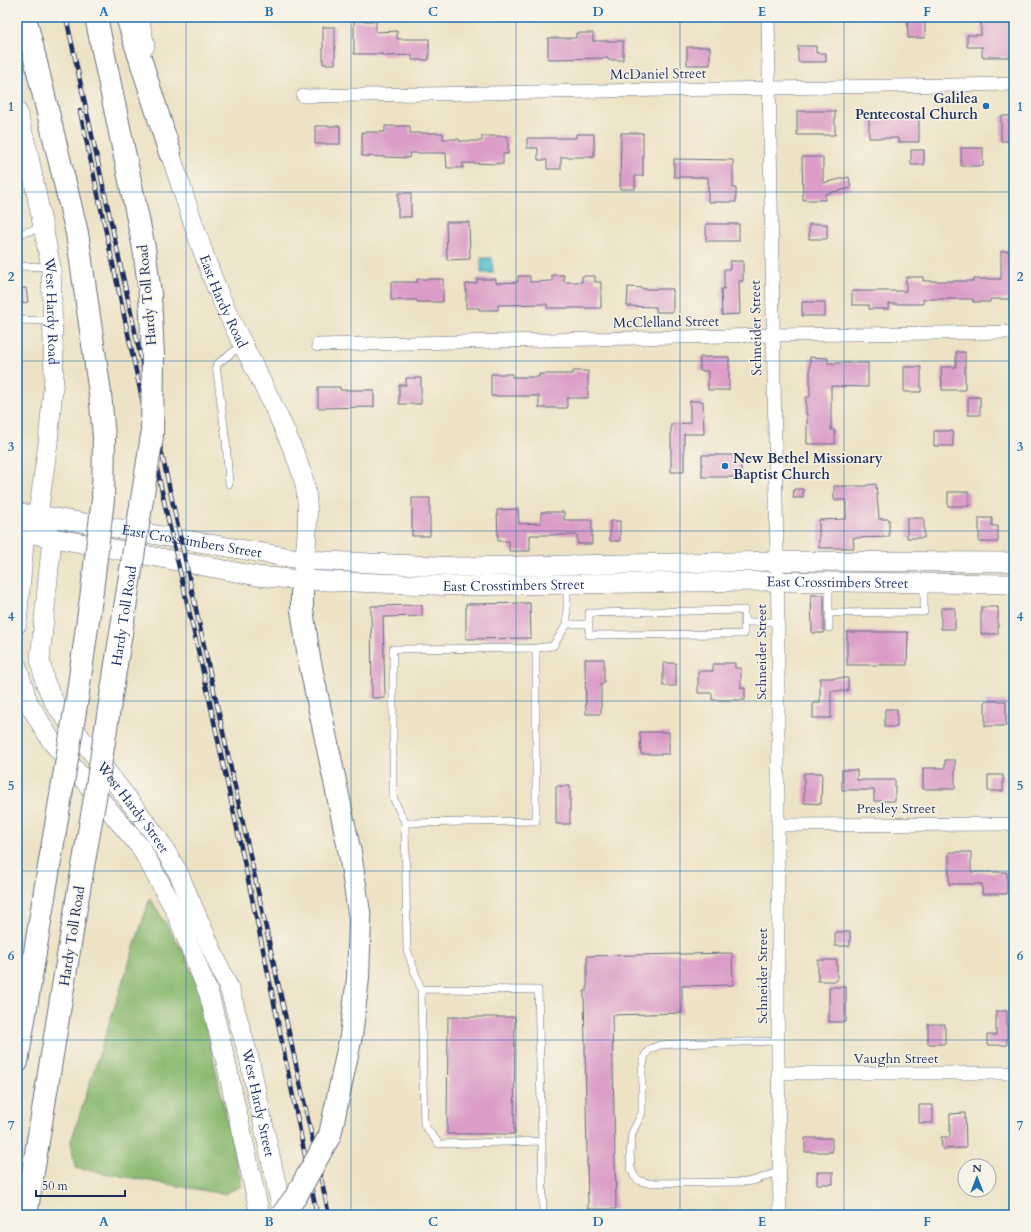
<svg xmlns="http://www.w3.org/2000/svg" width="1031" height="1232" font-family="Cardo,serif">
<rect width="100%" height="100%" fill="#f7f3e8"/>
<filter id="ink" filterUnits="userSpaceOnUse"><feTurbulence type="fractalNoise" baseFrequency=".025" numOctaves="2"/><feDisplacementMap in="SourceGraphic" scale="8" xChannelSelector="R" yChannelSelector="G"/><feConvolveMatrix kernelMatrix="1 2 1 2 8 2 1 2 1" color-interpolation-filters="sRGB"/></filter>
<filter id="wash" filterUnits="userSpaceOnUse"><feTurbulence type="fractalNoise" baseFrequency=".012" numOctaves="4" result="noise"/><feDisplacementMap in="SourceGraphic" scale="16" xChannelSelector="R" yChannelSelector="G"/><feGaussianBlur stdDeviation="0.9" result="paint"/><feColorMatrix in="noise" values="0 0 0 0 0 0 0 0 0 0 0 0 0 0 0 0 0 1.4 0 .05"/><feComposite in="paint" operator="in"/></filter>
<g filter="url(#wash)">
<rect width="100%" height="100%" fill="#ede2c4"/>
<path fill="#8dba72" stroke="#547468" d="M 150,898 L 185,955 L 196,983 L 242,1186 L 224,1194 L 75,1168 L 71,1141 Z"/>
<path fill="#4fbcc9" stroke="#357694" d="M 481,258 L 492,258 L 493,273 L 481,273 Z"/>
<g id="blocks">
<path fill="#db9dc7" d="M 907,17 L 925,17 L 925,38 L 908,38 Z
M 981,17 L 1014,17 L 1014,57 L 982,57 L 982,47 L 967,47 L 967,35 L 981,35 Z
M 354,21 L 376,21 L 376,32 L 397,31 L 397,39 L 429,39 L 429,60 L 412,60 L 412,55 L 383,56 L 383,54 L 354,54 Z
M 323,27 L 335,27 L 335,64 L 323,64 Z
M 576,33 L 593,33 L 593,41 L 623,41 L 623,60 L 608,60 L 608,58 L 548,59 L 548,38 L 576,38 Z
M 798,46 L 816,46 L 816,53 L 826,53 L 826,62 L 798,62 Z
M 687,47 L 710,47 L 710,65 L 687,65 Z
M 797,111 L 835,111 L 835,135 L 797,135 Z
M 869,114 L 882,114 L 882,116 L 919,116 L 919,142 L 898,142 L 898,138 L 869,138 Z
M 1001,116 L 1014,116 L 1014,141 L 1001,141 Z
M 315,126 L 340,126 L 340,144 L 315,144 Z
M 385,126 L 410,126 L 410,133 L 443,133 L 443,139 L 459,139 L 459,141 L 482,141 L 482,136 L 508,136 L 508,154 L 503,154 L 503,164 L 463,163 L 463,168 L 447,168 L 446,153 L 410,153 L 409,158 L 362,156 L 362,132 L 385,132 Z
M 621,133 L 643,133 L 643,176 L 635,176 L 635,189 L 620,189 Z
M 576,134 L 594,134 L 594,157 L 561,157 L 561,169 L 547,169 L 547,160 L 538,160 L 538,148 L 527,148 L 527,138 L 576,138 Z
M 961,148 L 983,148 L 983,166 L 961,166 Z
M 911,150 L 924,150 L 924,165 L 911,165 Z
M 802,157 L 823,157 L 823,183 L 849,177 L 851,188 L 825,194 L 825,200 L 803,200 Z
M 674,159 L 733,160 L 733,188 L 736,188 L 736,202 L 708,202 L 708,177 L 674,177 Z
M 398,193 L 411,193 L 411,217 L 398,217 Z
M 446,222 L 469,222 L 470,259 L 447,260 Z
M 706,224 L 739,224 L 739,241 L 706,241 Z
M 809,224 L 827,224 L 827,239 L 809,239 Z
M 1001,251 L 1010,251 L 1010,262 L 1014,262 L 1014,299 L 990,299 L 990,302 L 973,302 L 973,299 L 923,299 L 923,304 L 889,304 L 889,309 L 869,309 L 869,305 L 852,305 L 852,291 L 906,291 L 906,277 L 923,277 L 923,281 L 973,281 L 973,279 L 1001,279 Z
M 730,261 L 743,261 L 743,281 L 739,281 L 740,314 L 722,315 L 721,289 L 724,289 L 724,269 L 730,269 Z
M 552,275 L 564,275 L 564,282 L 582,282 L 582,276 L 595,276 L 595,282 L 601,282 L 601,308 L 547,308 L 547,304 L 498,305 L 498,310 L 479,310 L 479,308 L 466,308 L 466,284 L 477,283 L 477,279 L 496,279 L 496,283 L 518,282 L 518,276 L 530,276 L 530,282 L 552,281 Z
M 417,279 L 443,279 L 443,302 L 417,302 L 417,300 L 391,300 L 391,282 L 417,282 Z
M 628,287 L 643,288 L 643,289 L 673,289 L 673,312 L 656,312 L 656,307 L 627,306 Z
M 26,288 L 28,302 L 17,304 L 17,289 Z
M 802,302 L 825,302 L 825,316 L 802,316 Z
M 956,352 L 965,352 L 965,390 L 942,390 L 941,367 L 956,367 Z
M 700,357 L 729,357 L 729,390 L 708,390 L 708,371 L 700,371 Z
M 810,357 L 828,358 L 828,363 L 868,363 L 868,387 L 831,386 L 831,430 L 835,430 L 835,444 L 807,444 L 807,414 L 806,414 L 806,397 L 810,397 Z
M 904,367 L 921,367 L 921,392 L 904,392 Z
M 573,371 L 588,371 L 588,398 L 567,398 L 567,408 L 539,408 L 539,396 L 491,396 L 491,374 L 512,374 L 512,377 L 539,377 L 539,374 L 573,374 Z
M 406,378 L 421,378 L 421,404 L 399,404 L 399,385 L 406,385 Z
M 318,387 L 340,387 L 340,390 L 374,390 L 374,407 L 318,408 Z
M 968,397 L 980,397 L 980,415 L 968,415 Z
M 690,401 L 703,401 L 704,434 L 684,434 L 684,472 L 671,472 L 671,424 L 690,423 Z
M 934,431 L 953,431 L 953,446 L 934,446 Z
M 702,455 L 741,455 L 741,477 L 702,477 Z
M 876,484 L 879,519 L 889,519 L 889,537 L 853,538 L 854,548 L 819,548 L 819,520 L 846,519 L 846,500 L 834,500 L 834,486 L 867,486 L 867,485 Z
M 794,489 L 803,489 L 803,498 L 793,498 Z
M 948,492 L 969,492 L 969,506 L 948,506 Z
M 412,498 L 430,498 L 430,536 L 412,536 Z
M 518,509 L 519,524 L 541,523 L 541,512 L 564,512 L 564,520 L 592,520 L 592,544 L 577,544 L 577,535 L 530,535 L 530,551 L 509,551 L 509,541 L 498,541 L 497,510 Z
M 907,518 L 924,518 L 924,538 L 907,538 Z
M 979,518 L 992,518 L 992,526 L 998,526 L 998,542 L 979,542 Z
M 610,521 L 620,521 L 620,541 L 610,541 Z
M 811,595 L 824,595 L 824,633 L 812,633 Z
M 530,603 L 531,638 L 466,639 L 466,604 Z
M 422,605 L 422,616 L 383,617 L 385,698 L 372,698 L 371,606 Z
M 981,607 L 998,607 L 998,634 L 981,634 Z
M 941,608 L 955,608 L 955,629 L 941,629 Z
M 847,632 L 908,632 L 907,665 L 847,665 Z
M 585,659 L 604,659 L 604,684 L 601,684 L 601,714 L 586,714 Z
M 663,663 L 676,663 L 676,686 L 663,686 Z
M 724,663 L 735,663 L 735,668 L 741,668 L 741,688 L 745,688 L 745,700 L 712,700 L 712,693 L 698,693 L 698,671 L 713,671 L 713,664 L 724,664 Z
M 820,678 L 848,678 L 848,691 L 831,691 L 831,718 L 813,718 L 813,703 L 820,703 Z
M 985,701 L 1006,701 L 1006,726 L 985,726 Z
M 885,709 L 897,709 L 897,727 L 885,727 Z
M 640,732 L 669,732 L 669,754 L 641,754 Z
M 945,760 L 955,760 L 955,789 L 923,789 L 923,768 L 945,768 Z
M 842,770 L 857,770 L 857,780 L 895,780 L 895,801 L 874,801 L 874,790 L 842,790 Z
M 804,773 L 822,773 L 821,804 L 804,803 Z
M 988,775 L 1003,775 L 1003,791 L 988,791 Z
M 556,786 L 570,786 L 570,824 L 556,824 Z
M 949,852 L 971,852 L 971,872 L 1007,872 L 1007,894 L 982,894 L 982,884 L 949,884 Z
M 835,932 L 850,932 L 850,946 L 835,946 Z
M 732,953 L 733,985 L 682,986 L 682,1013 L 612,1015 L 616,1209 L 588,1209 L 584,991 L 587,991 L 587,956 Z
M 818,960 L 837,960 L 837,981 L 818,981 Z
M 829,987 L 846,987 L 846,1022 L 829,1022 Z
M 996,1011 L 1007,1011 L 1007,1045 L 987,1045 L 987,1035 L 996,1035 Z
M 448,1017 L 515,1017 L 514,1134 L 447,1134 Z
M 928,1024 L 945,1024 L 945,1044 L 928,1044 Z
M 919,1105 L 933,1105 L 933,1123 L 919,1123 Z
M 965,1113 L 966,1148 L 942,1149 L 941,1137 L 950,1137 L 950,1114 Z
M 805,1138 L 832,1138 L 832,1152 L 805,1152 Z
M 817,1172 L 833,1172 L 833,1184 L 817,1184 Z"/>
</g>
</g>
<g filter="url(#ink)">
<use href="#blocks" fill-opacity="0" stroke="#646e82" stroke-width="1"/>
<g fill="none" stroke-linecap="round" stroke-linejoin="round">
<defs>
<path id="service" d="M 17,234 L 42,228
M 17,266 L 51,267
M 17,320 L 51,321
M 229,484 L 226,441 L 216,365 L 234,351 L 244,347
M 829,582 L 829,628
M 829,613 L 924,612 L 924,584
M 744,622 L 778,622
M 567,624 L 589,624 L 589,613 L 744,610 L 744,634 L 589,635 L 589,624
M 405,823 L 536,821 L 536,648
M 421,989 L 424,1125 L 439,1144 L 542,1141
M 778,1041 L 676,1044 L 660,1045 L 650,1049 L 645,1055 L 642,1071 L 642,1113 L 632,1133 L 630,1153 L 631,1168 L 634,1176 L 640,1181 L 648,1183 L 746,1182 L 756,1180 L 780,1171
M 543,1215 L 542,1141 L 538,990 L 421,989 L 407,950 L 405,823 L 393,797 L 393,649 L 536,648 L 553,646 L 567,624 L 567,585"/>
<path id="minor" d="M 768,17 L 778,619 L 778,1058 L 780,1215
M 303,96 L 1014,84
M 318,345 L 772,335 L 1014,332
M 778,825 L 1014,824
M 778,1073 L 1014,1073"/>
<g id="secondary">
<path d="M 139,17 L 145,46"/>
<path id="s1" d="M 17,111 L 28,152 L 51,267 L 54,377 L 48,443 L 38,515 L 25,532 L 17,624"/>
<path id="s2" d="M 167,139 L 170,153 C 186,200 200,248 219,294 C 239,340 264,384 285,431 C 292,447 301,467 305,485 C 310,513 307,544 303,572"/>
<path id="s3" d="M 17,513 L 38,515 L 305,560 L 460,567 L 776,561 L 1014,562"/>
<path id="s4" d="M 45,527 L 52,538 L 40,659 L 45,682 L 55,704 L 157,837 L 178,872 L 193,907 L 230,991 L 249,1058 L 283,1215"/>
<path id="s5" d="M 17,531 L 257,576 L 302,580 L 457,586 L 749,581 L 1014,584"/>
<path d="M 17,666 L 28,702 L 52,742 L 141,848 L 175,910 L 209,994 L 225,1058 L 260,1215"/>
</g>
<path id="motorway" d="M 25,17 L 77,233 L 100,393 L 104,437
M 127,17 L 170,153
M 302,580 L 302,609 L 309,658 L 350,853 L 360,919
M 17,1062 L 44,897
M 26,1215 L 77,901"/>
</defs>
<use href="#service" stroke="#646e82" stroke-width="8"/>
<use href="#minor" stroke="#646e82" stroke-width="14"/>
<use href="#secondary" stroke="#646e82" stroke-width="20"/>
<use href="#motorway" stroke="#646e82" stroke-width="24"/>
<use href="#service" stroke="#fff" stroke-width="7"/>
<use href="#minor" stroke="#fff" stroke-width="13"/>
<use href="#secondary" stroke="#fff" stroke-width="19"/>
<use href="#motorway" stroke="#fff" stroke-width="22"/>
<defs>
<path id="rail" d="M 66,17 L 329,1215
M 80,111 L 169,524 L 207,689 L 267,968 L 317,1215"/>
</defs>
<use href="#rail" stroke="#1b2f5e" stroke-width="4.5"/>
<use href="#rail" stroke="#f7f3e8" stroke-width="3" stroke-dasharray="9" stroke-linecap="butt"/>
<defs>
<g id="motorway-bridge">
<path d="M 44,897 L 77,699 L 92,591 L 103,499 L 104,437"/>
<path id="s6" d="M 77,901 L 95,798 L 152,436 L 153,356 L 150,294 L 144,248 L 96,17"/>
<path d="M 282,1215 L 296,1196 L 330,1135 L 351,1036 L 358,978 L 360,919"/>
</g>
</defs>
<use href="#motorway-bridge" stroke="#646e82" stroke-width="24" stroke-linecap="butt"/>
<use href="#motorway-bridge" stroke="#fff" stroke-width="22"/>
</g>
</g>
<path fill="none" stroke="#1f6fb2" stroke-width="1" stroke-opacity="0.55" d="M 186,17 L 186,1215M 351,17 L 351,1215M 516,17 L 516,1215M 680,17 L 680,1215M 844,17 L 844,1215M 17,192 L 1014,192M 17,361 L 1014,361M 17,531 L 1014,531M 17,701 L 1014,701M 17,871 L 1014,871M 17,1040 L 1014,1040"/>
<g fill="#1f6fb2" stroke="#f7f3e8" stroke-width="1.5">
<circle cx="986" cy="106" r="4"/>
<circle cx="725" cy="466" r="4"/>
</g>
<g text-anchor="middle" dominant-baseline="central" stroke-width="3" stroke-linejoin="round" paint-order="stroke">
<g font-size="14" fill="#1b2f5e" stroke="#f7f3e8">
<text transform="translate(658 74) rotate(-1)">McDaniel Street</text>
<text transform="translate(147 295) rotate(-95)">Hardy Toll Road</text>
<text stroke="none"><textPath href="#s2" startOffset="172">East Hardy Road</textPath></text>
<text stroke="none"><textPath href="#s1" startOffset="204">West Hardy Road</textPath></text>
<text transform="translate(666 322) rotate(-1)">McClelland Street</text>
<text transform="translate(756 328) rotate(-91)">Schneider Street</text>
<text stroke="none"><textPath href="#s3" startOffset="177">East Crosstimbers Street</textPath></text>
<text stroke="none"><textPath href="#s5" startOffset="825">East Crosstimbers Street</textPath></text>
<text stroke="none"><textPath href="#s5" startOffset="501">East Crosstimbers Street</textPath></text>
<text stroke="none"><textPath href="#s6" startOffset="289">Hardy Toll Road</textPath></text>
<text transform="translate(761 652) rotate(-90)">Schneider Street</text>
<text stroke="none"><textPath href="#s4" startOffset="312">West Hardy Street</textPath></text>
<text x="896" y="808">Presley Street</text>
<text transform="translate(72 936) rotate(-81)">Hardy Toll Road</text>
<text transform="translate(762 976) rotate(-90)">Schneider Street</text>
<text x="896" y="1058">Vaughn Street</text>
<text stroke="none"><textPath href="#s4" startOffset="636">West Hardy Street</textPath></text>
</g>
<g font-size="14" font-weight="bold" fill="#1b2f5e" stroke="#f7f3e8" text-anchor="end">
<text x="978" y="98">Galilea<tspan x="978" dy="16">Pentecostal Church</tspan></text>
<text x="733" y="458" text-anchor="start">New Bethel Missionary<tspan x="733" dy="16">Baptist Church</tspan></text>
</g>
</g>
<rect width="1031" height="1232" fill="none" stroke="#f7f3e8" stroke-width="44"/>
<g transform="translate(977 1178)"><circle r="19" fill="#f7f3e8" stroke="#9fa5b1"/>
<path d="M0-3L7 15L0 10L-7 15Z" fill="#1f6fb2"/>
<text y="-6" font-size="11" font-weight="bold" text-anchor="middle" fill="#1b2f5e">N</text>
</g>
<path d="M36 1190v6h89v-6" fill="none" stroke="#1b2f5e" stroke-width="2"/>
<text x="42" y="1190" font-size="12" fill="#1b2f5e" stroke="#f7f3e8" stroke-width="3" paint-order="stroke">50 m</text>
<rect x="22" y="22" width="987" height="1188" fill="none" stroke="#1f6fb2" stroke-width="1.5"/>
<g font-size="13" text-anchor="middle" font-weight="bold" fill="#1f6fb2">
<text x="104" y="16">A</text>
<text x="269" y="16">B</text>
<text x="433" y="16">C</text>
<text x="598" y="16">D</text>
<text x="762" y="16">E</text>
<text x="927" y="16">F</text>
<text x="11" y="111">1</text>
<text x="1020" y="111">1</text>
<text x="11" y="281">2</text>
<text x="1020" y="281">2</text>
<text x="11" y="451">3</text>
<text x="1020" y="451">3</text>
<text x="11" y="621">4</text>
<text x="1020" y="621">4</text>
<text x="11" y="790">5</text>
<text x="1020" y="790">5</text>
<text x="11" y="960">6</text>
<text x="1020" y="960">6</text>
<text x="11" y="1130">7</text>
<text x="1020" y="1130">7</text>
<text x="104" y="1226">A</text>
<text x="269" y="1226">B</text>
<text x="433" y="1226">C</text>
<text x="598" y="1226">D</text>
<text x="762" y="1226">E</text>
<text x="927" y="1226">F</text>
</g>
</svg>
